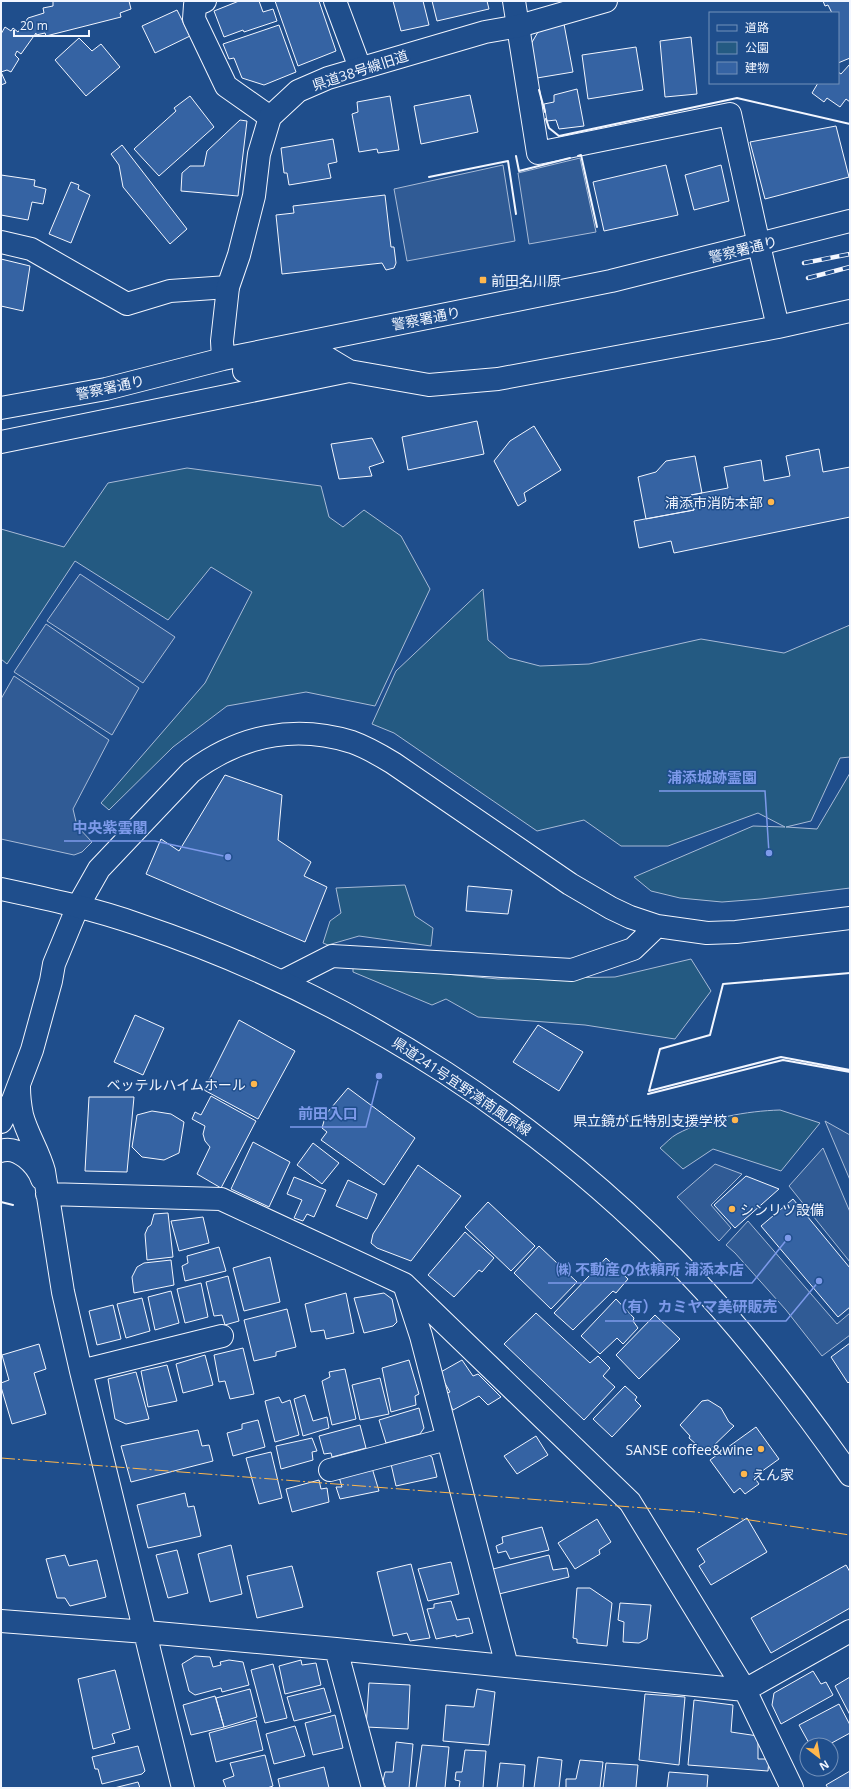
<svg xmlns="http://www.w3.org/2000/svg" width="851" height="1789" font-family="'Open Sans','Noto Sans JP',sans-serif">
<rect width="100%" height="100%" fill="#1f4e8c"/>
<path fill="#245a82" stroke="#a8bbd7" d="M 187,468 L 321,486 L 329,517 L 343,527 L 364,510 L 401,536 L 430,589 L 375,706 L 306,692 L 227,706 L 173,747 L 109,810 L 101,803 L 205,683 L 252,592 L 211,567 L 168,620 L 75,561 L 7,664 L 1,659 L 1,529 L 64,547 L 108,483 Z
M 483,589 L 488,640 L 509,658 L 540,666 L 589,664 L 701,639 L 784,653 L 850,625 L 850,757 L 840,758 L 811,821 L 786,827 L 817,829 L 850,773 L 850,888 L 761,899 L 722,902 L 680,898 L 651,891 L 634,877 L 753,826 L 785,827 L 758,813 L 668,846 L 621,846 L 584,820 L 537,831 L 394,733 L 372,724 L 396,671 Z
M 405,885 L 415,916 L 433,928 L 431,946 L 359,936 L 328,945 L 323,943 L 330,921 L 341,913 L 336,888 Z
M 691,959 L 711,991 L 675,1039 L 585,1025 L 478,1017 L 446,999 L 432,1005 L 353,972 L 353,965 L 498,979 L 615,977 Z
M 780,1110 L 820,1123 L 781,1171 L 713,1149 L 683,1169 L 660,1148 C 665,1144 671,1137 677,1134 C 707,1118 747,1111 780,1110 Z"/>
<path fill="#305b95" stroke="#a8bbd7" d="M 580,158 L 596,232 L 529,244 L 518,173 Z
M 503,165 L 515,241 L 407,261 L 394,189 Z
M 80,574 L 175,637 L 143,683 L 47,621 Z
M 46,624 L 139,688 L 112,735 L 14,672 Z
M 14,676 L 109,740 L 73,809 L 77,826 L 92,842 L 82,852 L 74,855 L 1,839 L 1,699 Z
M 825,1121 L 850,1135 L 850,1180 Z
M 823,1148 L 850,1212 L 850,1262 L 789,1186 Z
M 715,1164 L 742,1174 L 711,1205 L 731,1228 L 719,1241 L 677,1197 Z
M 748,1221 L 837,1324 L 850,1313 L 850,1335 L 822,1356 L 786,1310 L 735,1253 L 726,1245 Z"/>
<path fill="#3563a3" stroke="#f2f6ff" d="M 53,1 L 129,1 L 131,9 L 120,13 L 121,17 L 46,36 L 45,33 L 36,35 L 36,33 L 21,54 L 17,51 L 15,55 L 19,59 L 11,72 L 7,70 L 1,72 L 6,83 L 1,85 L 1,34 L 5,27 L 11,31 L 13,28 L 18,32 L 28,18 L 44,13 L 43,8 L 53,6 Z
M 239,1 L 259,1 L 263,12 L 273,9 L 277,21 L 244,32 L 243,30 L 224,37 L 214,11 Z
M 275,1 L 319,1 L 336,51 L 298,66 Z
M 393,1 L 423,1 L 429,25 L 401,31 Z
M 432,1 L 487,1 L 489,9 L 437,21 Z
M 823,1 L 850,1 L 850,58 L 838,63 L 838,13 L 832,13 L 828,5 L 825,6 Z
M 177,10 L 190,36 L 155,53 L 142,26 Z
M 564,24 L 573,72 L 537,78 L 531,44 L 538,32 Z
M 279,25 L 296,72 L 264,85 L 242,78 L 234,58 L 229,59 L 223,44 Z
M 691,37 L 697,94 L 665,97 L 660,41 Z
M 79,38 L 92,51 L 101,44 L 120,67 L 86,96 L 55,60 Z
M 636,47 L 643,90 L 588,99 L 582,55 Z
M 850,64 L 850,102 L 846,99 L 840,107 L 827,98 L 824,102 L 812,93 L 818,83 L 838,83 L 838,72 L 841,74 Z
M 577,89 L 584,126 L 559,129 L 556,120 L 547,121 L 544,104 L 554,102 L 554,95 Z
M 470,95 L 478,132 L 421,144 L 414,106 Z
M 190,96 L 214,127 L 159,176 L 134,149 L 176,111 L 174,108 Z
M 390,96 L 399,150 L 378,153 L 377,149 L 359,152 L 352,114 L 358,112 L 357,102 Z
M 240,120 L 247,121 L 238,196 L 181,191 L 182,173 L 190,166 L 204,166 L 207,151 Z
M 836,126 L 849,177 L 765,199 L 750,142 Z
M 333,139 L 337,162 L 328,164 L 331,178 L 289,185 L 287,173 L 284,173 L 281,148 Z
M 122,145 L 187,229 L 170,244 L 123,187 L 119,165 L 111,154 Z
M 666,165 L 678,215 L 604,231 L 593,182 Z
M 721,165 L 729,201 L 694,210 L 685,175 Z
M 1,175 L 35,180 L 34,186 L 46,189 L 43,204 L 32,202 L 28,220 L 1,215 Z
M 71,182 L 79,185 L 78,189 L 90,195 L 71,243 L 49,234 Z
M 385,195 L 391,247 L 394,247 L 396,263 L 394,268 L 386,270 L 382,263 L 282,274 L 276,215 L 294,213 L 293,206 Z
M 1,259 L 30,266 L 23,311 L 1,306 Z
M 477,421 L 484,454 L 408,470 L 402,437 Z
M 534,426 L 561,470 L 524,493 L 526,501 L 518,506 L 494,461 L 510,441 Z
M 372,438 L 384,462 L 369,467 L 372,476 L 339,479 L 331,444 Z
M 819,449 L 823,472 L 850,467 L 850,517 L 674,553 L 671,541 L 639,548 L 634,521 L 694,510 L 691,495 L 728,488 L 724,467 L 761,460 L 764,481 L 790,476 L 786,456 Z
M 695,456 L 702,493 L 691,495 L 694,510 L 646,519 L 638,477 L 656,472 L 666,461 Z
M 225,775 L 282,795 L 278,840 L 311,862 L 304,876 L 327,887 L 305,942 L 146,874 L 161,839 L 179,851 Z
M 468,886 L 512,890 L 508,914 L 466,911 Z
M 135,1015 L 164,1028 L 143,1075 L 114,1062 Z
M 239,1020 L 295,1051 L 258,1119 L 204,1090 Z
M 538,1025 L 583,1052 L 559,1091 L 513,1062 Z
M 348,1088 L 415,1138 L 384,1185 L 321,1140 L 327,1132 L 322,1128 L 326,1114 Z
M 211,1096 L 256,1121 L 221,1188 L 197,1174 L 210,1147 L 205,1141 L 203,1134 L 205,1126 L 192,1119 L 195,1112 L 201,1115 Z
M 89,1097 L 134,1097 L 127,1172 L 85,1171 Z
M 152,1111 L 171,1114 L 184,1122 L 179,1153 L 164,1160 L 142,1157 L 132,1147 L 137,1115 Z
M 253,1142 L 290,1162 L 269,1207 L 231,1189 Z
M 313,1143 L 339,1163 L 322,1184 L 297,1165 Z
M 418,1165 L 461,1196 L 411,1261 L 377,1248 L 371,1243 L 373,1234 Z
M 746,1176 L 779,1189 L 735,1228 L 714,1205 Z
M 294,1177 L 326,1190 L 314,1217 L 307,1214 L 303,1221 L 294,1218 L 302,1200 L 287,1194 Z
M 348,1180 L 377,1194 L 367,1219 L 336,1206 Z
M 793,1199 L 850,1268 L 850,1307 L 838,1317 L 761,1226 Z
M 488,1202 L 535,1246 L 511,1271 L 465,1227 Z
M 168,1213 L 173,1257 L 147,1260 L 145,1234 L 148,1227 L 151,1225 L 154,1214 Z
M 203,1217 L 209,1243 L 179,1251 L 171,1221 Z
M 465,1232 L 494,1258 L 482,1272 L 479,1270 L 454,1297 L 428,1275 Z
M 539,1246 L 577,1282 L 551,1309 L 514,1273 Z
M 219,1247 L 226,1271 L 185,1281 L 182,1266 L 188,1263 L 187,1256 Z
M 270,1257 L 280,1302 L 244,1311 L 233,1268 Z
M 606,1258 L 628,1279 L 616,1293 L 613,1291 L 573,1330 L 554,1313 Z
M 171,1260 L 174,1285 L 134,1293 L 132,1277 L 137,1267 L 144,1263 Z
M 228,1276 L 239,1321 L 225,1325 L 222,1315 L 214,1316 L 206,1282 Z
M 201,1283 L 208,1317 L 185,1323 L 177,1289 Z
M 171,1291 L 179,1323 L 155,1330 L 148,1297 Z
M 346,1293 L 354,1333 L 326,1339 L 324,1330 L 311,1332 L 305,1304 Z
M 384,1293 L 392,1299 L 397,1322 L 393,1326 L 364,1333 L 354,1298 Z
M 142,1298 L 150,1331 L 126,1338 L 117,1304 Z
M 616,1299 L 634,1318 L 633,1321 L 638,1328 L 623,1344 L 617,1338 L 600,1354 L 581,1336 Z
M 113,1305 L 121,1339 L 97,1345 L 89,1311 Z
M 287,1309 L 296,1347 L 276,1352 L 276,1356 L 254,1361 L 244,1320 Z
M 536,1313 L 590,1363 L 598,1356 L 610,1368 L 603,1376 L 615,1387 L 584,1420 L 504,1344 Z
M 655,1315 L 680,1339 L 639,1379 L 616,1355 Z
M 850,1343 L 850,1381 L 848,1383 L 831,1357 Z
M 39,1344 L 46,1369 L 34,1373 L 46,1414 L 12,1424 L 1,1387 L 1,1383 L 9,1380 L 2,1355 Z
M 243,1348 L 254,1394 L 230,1399 L 225,1381 L 219,1382 L 214,1355 Z
M 205,1355 L 213,1385 L 183,1393 L 176,1364 Z
M 409,1360 L 419,1394 L 415,1396 L 416,1405 L 391,1412 L 382,1368 Z
M 462,1360 L 473,1376 L 478,1374 L 501,1397 L 488,1405 L 479,1396 L 453,1410 L 445,1394 L 450,1392 L 439,1373 Z
M 167,1365 L 177,1401 L 148,1407 L 141,1371 Z
M 345,1369 L 356,1419 L 332,1425 L 322,1381 L 330,1377 L 329,1372 Z
M 136,1372 L 149,1419 L 126,1424 L 115,1419 L 108,1379 Z
M 380,1378 L 389,1414 L 360,1420 L 352,1385 Z
M 625,1386 L 637,1397 L 635,1400 L 641,1406 L 612,1437 L 593,1419 Z
M 305,1395 L 313,1421 L 327,1417 L 329,1428 L 303,1436 L 294,1399 Z
M 279,1397 L 282,1403 L 290,1400 L 299,1435 L 275,1442 L 265,1401 Z
M 708,1400 L 721,1408 L 729,1422 L 734,1426 L 706,1453 L 689,1438 L 690,1436 L 680,1425 L 702,1401 Z
M 419,1408 L 424,1428 L 420,1434 L 386,1443 L 379,1420 Z
M 258,1420 L 265,1447 L 233,1456 L 227,1433 L 242,1429 L 242,1424 Z
M 360,1425 L 366,1448 L 332,1457 L 331,1453 L 324,1454 L 319,1436 Z
M 756,1427 L 779,1459 L 754,1477 L 759,1484 L 745,1494 L 740,1488 L 734,1493 L 710,1460 Z
M 198,1430 L 202,1446 L 209,1445 L 213,1461 L 131,1482 L 121,1446 Z
M 536,1436 L 548,1455 L 517,1474 L 504,1456 Z
M 312,1438 L 317,1451 L 312,1452 L 313,1460 L 281,1469 L 276,1446 Z
M 271,1452 L 282,1498 L 259,1504 L 246,1458 Z
M 427,1454 L 432,1457 L 437,1477 L 396,1486 L 391,1464 Z
M 372,1468 L 379,1491 L 340,1499 L 336,1487 L 342,1487 L 339,1477 Z
M 319,1480 L 321,1489 L 327,1488 L 329,1502 L 292,1512 L 286,1489 Z
M 185,1493 L 188,1507 L 194,1506 L 201,1536 L 148,1548 L 137,1505 Z
M 747,1518 L 767,1552 L 711,1585 L 699,1566 L 705,1562 L 697,1549 Z
M 597,1519 L 611,1542 L 599,1550 L 600,1554 L 575,1569 L 558,1543 Z
M 542,1527 L 549,1550 L 510,1559 L 506,1551 L 498,1553 L 496,1546 L 503,1543 L 502,1537 Z
M 231,1545 L 242,1594 L 210,1602 L 198,1554 Z
M 177,1550 L 188,1593 L 168,1598 L 156,1555 Z
M 65,1555 L 69,1566 L 97,1560 L 106,1597 L 70,1606 L 65,1598 L 57,1598 L 46,1559 Z
M 549,1555 L 553,1570 L 567,1568 L 569,1577 L 499,1594 L 493,1569 Z
M 451,1562 L 459,1594 L 428,1601 L 418,1569 Z
M 411,1564 L 430,1638 L 410,1641 L 407,1633 L 393,1636 L 377,1572 Z
M 846,1565 L 850,1572 L 850,1608 L 771,1653 L 751,1618 Z
M 292,1566 L 303,1607 L 257,1618 L 247,1576 Z
M 577,1588 L 590,1588 L 612,1603 L 607,1646 L 577,1643 L 577,1639 L 573,1638 Z
M 451,1601 L 457,1620 L 469,1618 L 473,1633 L 456,1637 L 456,1635 L 436,1639 L 427,1609 L 434,1608 L 434,1604 Z
M 620,1603 L 651,1605 L 647,1639 L 639,1643 L 623,1642 L 624,1622 L 618,1620 Z
M 195,1656 L 210,1657 L 213,1667 L 221,1665 L 220,1662 L 229,1660 L 243,1662 L 249,1685 L 222,1692 L 221,1688 L 195,1695 L 189,1691 L 182,1664 Z
M 301,1660 L 302,1665 L 316,1663 L 321,1685 L 285,1694 L 279,1666 Z
M 273,1664 L 287,1718 L 265,1723 L 251,1670 Z
M 115,1670 L 130,1729 L 112,1734 L 115,1743 L 93,1749 L 78,1679 Z
M 813,1671 L 821,1684 L 826,1682 L 833,1695 L 781,1724 L 772,1705 L 774,1693 Z
M 850,1677 L 850,1715 L 835,1686 Z
M 369,1683 L 410,1685 L 408,1729 L 366,1727 Z
M 324,1688 L 331,1712 L 294,1721 L 287,1697 Z
M 250,1689 L 257,1717 L 224,1727 L 216,1698 Z
M 477,1689 L 495,1692 L 489,1745 L 443,1741 L 446,1705 L 474,1707 Z
M 645,1694 L 685,1697 L 679,1765 L 639,1760 Z
M 215,1696 L 224,1727 L 191,1735 L 183,1705 Z
M 694,1700 L 733,1705 L 731,1732 L 758,1736 L 758,1759 L 769,1759 L 768,1771 L 688,1765 Z
M 839,1704 L 850,1725 L 850,1733 L 828,1745 L 810,1745 L 799,1725 Z
M 335,1715 L 343,1748 L 313,1755 L 305,1723 Z
M 256,1720 L 263,1750 L 216,1762 L 209,1733 Z
M 295,1726 L 305,1756 L 274,1764 L 266,1734 Z
M 396,1742 L 413,1744 L 409,1788 L 386,1788 L 383,1781 L 385,1772 L 393,1772 Z
M 422,1745 L 449,1747 L 445,1788 L 416,1788 Z
M 138,1746 L 145,1771 L 142,1774 L 102,1784 L 98,1769 L 95,1769 L 92,1757 Z
M 465,1750 L 486,1751 L 483,1788 L 459,1788 L 460,1781 L 455,1780 L 456,1772 L 462,1772 Z
M 265,1755 L 273,1786 L 267,1788 L 226,1788 L 223,1780 L 234,1776 L 230,1763 Z
M 538,1757 L 562,1760 L 559,1788 L 534,1788 Z
M 580,1760 L 603,1762 L 600,1788 L 566,1788 L 566,1779 L 576,1779 Z
M 500,1763 L 525,1765 L 523,1788 L 497,1788 Z
M 606,1763 L 638,1765 L 636,1788 L 603,1788 Z
M 324,1767 L 329,1788 L 280,1788 L 278,1779 Z
M 850,1771 L 850,1788 L 828,1788 L 826,1785 Z
M 669,1772 L 708,1775 L 707,1788 L 667,1788 Z
M 138,1782 L 140,1788 L 114,1788 Z"/>
<g fill="none" stroke-linecap="round" stroke-linejoin="round">
<defs>
<path id="minor" d="M 205,1 L 195,5 L 194,19 L 226,86 L 270,117
M 335,1 L 360,68
M 514,1 L 538,153 L 730,114 L 759,245
M 1,242 L 31,249 L 127,304 L 170,291 L 228,287
M 283,981 L 332,956 L 572,970 L 633,949 L 657,926
M 19,1087 C 19,1096 20,1105 22,1115 C 27,1134 39,1152 44,1171 L 63,1292 L 81,1371 L 183,1788
M 1,1122 L 13,1100 L 32,1050 L 51,981 L 54,964 L 78,906 L 99,869 L 191,772 C 239,736 294,724 352,742 C 366,747 380,755 393,763 L 570,884 L 611,908 L 630,917 L 657,926 L 707,933 L 736,932 L 850,918
M 1,1151 C 18,1145 37,1165 42,1179
M 47,1194 L 221,1199 L 404,1284 L 630,1502 L 745,1690 L 792,1788
M 405,1287 L 421,1336 L 507,1666
M 81,1371 L 222,1336
M 330,1470 L 447,1439
M 1,1621 L 146,1632 L 336,1649 L 745,1690 L 850,1631
M 336,1649 L 373,1788"/>
<path id="major" d="M 759,245 L 778,327
M 223,359 L 222,341 L 228,287 L 239,255 L 254,196 L 259,154 L 270,117 L 298,91 L 328,78 L 485,32 L 519,26 L 606,1
M 244,371 L 324,356 L 349,371
M 1,408 L 106,389 L 223,359 L 611,281 L 850,221
M 1,442 L 349,371 L 429,385 L 498,379 L 778,327 L 850,311
M 1,889 C 48,899 95,909 140,925 C 356,998 550,1124 705,1291 C 758,1349 805,1411 850,1475"/>
</defs>
<use href="#minor" stroke="#f2f6ff" stroke-width="24"/>
<use href="#major" stroke="#f2f6ff" stroke-width="24"/>
<use href="#minor" stroke="#1f4e8c" stroke-width="22"/>
<use href="#major" stroke="#1f4e8c" stroke-width="22"/>
<defs>
<path id="rail" d="M 804,263 L 850,254
M 808,278 L 850,267"/>
</defs>
<use href="#rail" stroke="#f2f6ff" stroke-width="4.5"/>
<use href="#rail" stroke="#1f4e8c" stroke-width="3" stroke-dasharray="9" stroke-linecap="butt"/>
<path stroke="#f2f6ff" stroke-width="2" d="M 539,90 L 545,112
M 546,119 L 549,128 L 559,136 L 737,98 L 850,124
M 516,156 L 519,171 L 570,158
M 578,156 L 581,155 L 597,227
M 429,177 L 508,161 L 516,214
M 850,973 L 723,984 L 710,1035 L 660,1049 L 649,1091 L 781,1057 L 850,1070
M 648,1094 L 783,1060 L 850,1072
M 1,1202 L 13,1205"/>
<path stroke="#ffb74d" stroke-width="1" stroke-dasharray="14 3 2 3" stroke-linecap="butt" d="M 1,1458 L 696,1512 L 850,1535"/>
</g>
<g fill="#ffb74d" stroke="#1f4e8c" stroke-width="1.5">
<rect x="479" y="276" width="8" height="8" rx="2"/>
<circle cx="771" cy="502" r="4"/>
<circle cx="254" cy="1084" r="4"/>
<circle cx="735" cy="1120" r="4"/>
<circle cx="732" cy="1209" r="4"/>
<circle cx="761" cy="1449" r="4"/>
<circle cx="744" cy="1474" r="4"/>
</g>
<g text-anchor="middle" dominant-baseline="central" stroke-width="3" stroke-linejoin="round" paint-order="stroke">
<g font-size="14" fill="#f2f6ff" stroke="#1f4e8c">
<text transform="translate(360 70) rotate(-18)">県道38号線旧道</text>
<text transform="translate(743 249) rotate(-14)">警察署通り</text>
<text transform="translate(426 318) rotate(-11)">警察署通り</text>
<text transform="translate(110 387) rotate(-12)">警察署通り</text>
<text transform="translate(462 1086) rotate(34)">県道241号宜野湾南風原線</text>
</g>
<g font-size="14" fill="#f2f6ff" stroke="#1f4e8c" text-anchor="end">
<text x="491" y="280" text-anchor="start">前田名川原</text>
<text x="763" y="502">浦添市消防本部</text>
<text x="246" y="1084">ベッテルハイムホール</text>
<text x="727" y="1120">県立鏡が丘特別支援学校</text>
<text x="740" y="1209" text-anchor="start">シンリツ設備</text>
<text x="753" y="1449">SANSE coffee&amp;wine</text>
<text x="752" y="1474" text-anchor="start">えん家</text>
</g>
</g>
<path fill="none" stroke="#7d9aea" stroke-width="1.5" d="M769 853L765 791H659M228 857L155 841H64M379 1076L366 1127H290M788 1238L752 1283H548M819 1281L786 1321H605"/>
<g fill="#7d9aea" stroke="#1f4e8c" stroke-width="1.5">
<circle cx="769" cy="853" r="4"/>
<circle cx="228" cy="857" r="4"/>
<circle cx="379" cy="1076" r="4"/>
<circle cx="788" cy="1238" r="4"/>
<circle cx="819" cy="1281" r="4"/>
</g>
<g font-size="15" text-anchor="middle" font-weight="bold" fill="#7d9aea" stroke="#1f4e8c" stroke-width="3" stroke-linejoin="round" paint-order="stroke">
<text x="712" y="783">浦添城跡霊園</text>
<text x="110" y="833">中央紫雲閣</text>
<text x="328" y="1119">前田入口</text>
<text x="650" y="1275">㈱ 不動産の依頼所 浦添本店</text>
<text x="695" y="1312">（有）カミヤマ美研販売</text>
</g>
<rect width="851" height="1789" fill="none" stroke="#f2f6ff" stroke-width="4"/>
<rect x="709" y="12" width="130" height="72" fill="#1f4e8c" stroke="#7391ba"/>
<rect x="717" y="25" width="20" height="6" fill="#1f4e8c" stroke="#7391ba"/>
<text x="745" y="32" font-size="12" fill="#f2f6ff">道路</text>
<rect x="717" y="42" width="20" height="12" fill="#245a82" stroke="#7391ba"/>
<text x="745" y="52" font-size="12" fill="#f2f6ff">公園</text>
<rect x="717" y="62" width="20" height="12" fill="#3563a3" stroke="#7391ba"/>
<text x="745" y="72" font-size="12" fill="#f2f6ff">建物</text>
<g transform="translate(819 1757) rotate(149)"><circle r="19" fill="#1f4e8c" stroke="#7391ba"/>
<path d="M0-3L7 15L0 10L-7 15Z" fill="#ffb74d"/>
<text y="-6" font-size="11" font-weight="bold" text-anchor="middle" fill="#f2f6ff">N</text>
</g>
<path d="M14 30v6h75v-6" fill="none" stroke="#f2f6ff" stroke-width="2"/>
<text x="20" y="30" font-size="12" fill="#f2f6ff" stroke="#1f4e8c" stroke-width="3" paint-order="stroke">20 m</text>
</svg>
